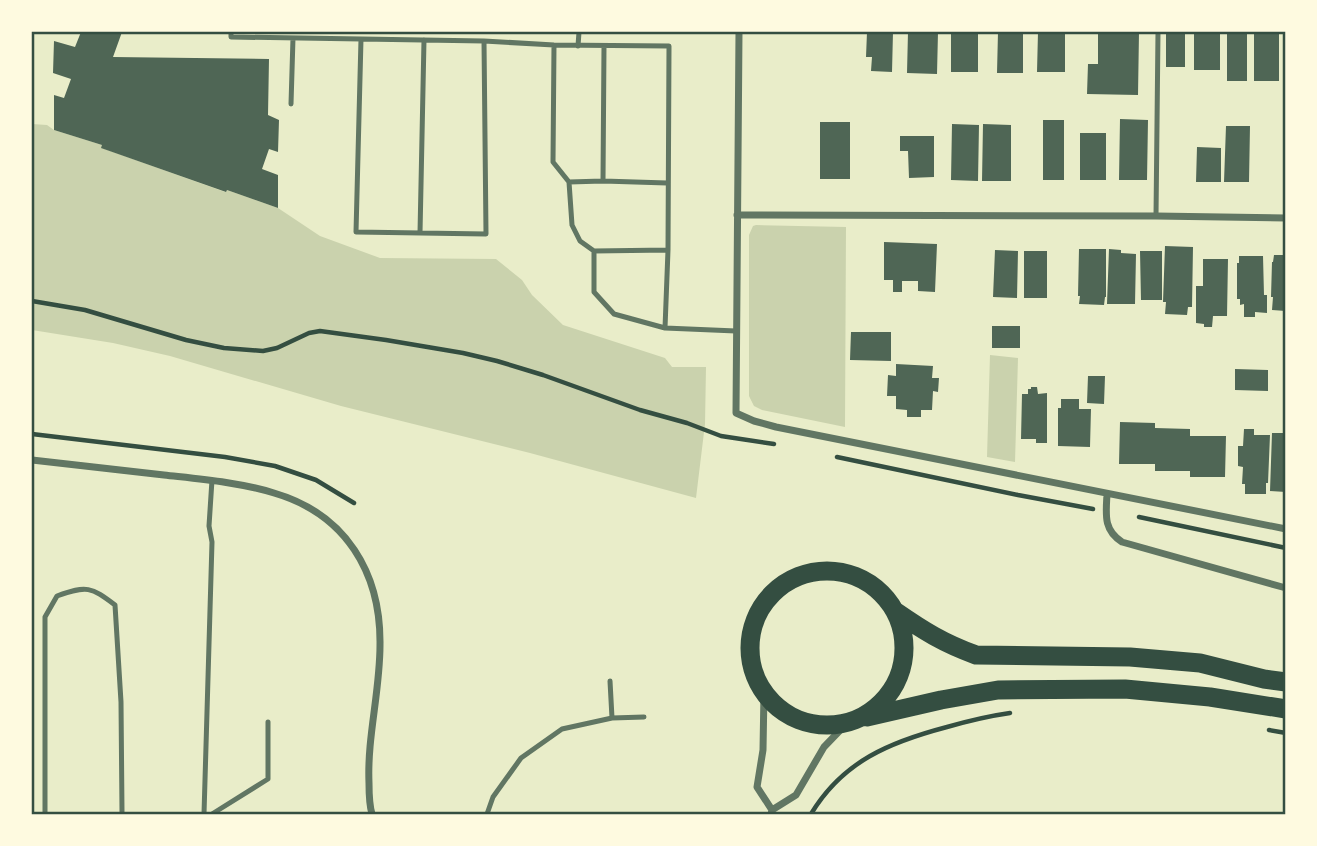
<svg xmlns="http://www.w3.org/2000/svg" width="1317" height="846" font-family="'IBM Plex Sans',sans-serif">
<rect width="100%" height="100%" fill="#e9edc9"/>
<path fill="#cad2ad" d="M 32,124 L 47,125 L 54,130 L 102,145 L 102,148 L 225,192 L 227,190 L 278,208 L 320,236 L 380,258 L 496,259 L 522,280 L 532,295 L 563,325 L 665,358 L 672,367 L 706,367 L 705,424 L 696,498 L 530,453 L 341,406 L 170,356 L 113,343 L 32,330 Z
M 756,225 L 846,227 L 845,427 L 762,410 L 754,406 L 749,396 L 749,235 L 753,226 Z
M 990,355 L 1018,358 L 1015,462 L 987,457 Z"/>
<path fill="#4f6655" d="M 81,32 L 122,32 L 113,57 L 269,59 L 268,115 L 279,120 L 278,152 L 269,149 L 262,169 L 278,175 L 278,208 L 227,190 L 226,192 L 101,148 L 102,145 L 54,130 L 54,95 L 64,98 L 71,79 L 53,73 L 54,41 L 75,47 Z
M 867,32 L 893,32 L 892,72 L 871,71 L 872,57 L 866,57 Z
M 908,32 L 938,32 L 937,74 L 907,73 Z
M 951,32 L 978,32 L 978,72 L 951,72 Z
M 998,32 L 1023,32 L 1023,73 L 997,73 Z
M 1038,32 L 1065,32 L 1065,72 L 1037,72 Z
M 1098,32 L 1139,32 L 1138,95 L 1087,94 L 1088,64 L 1098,64 Z
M 1166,32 L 1185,32 L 1185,67 L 1166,67 Z
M 1194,32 L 1220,32 L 1220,70 L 1194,70 Z
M 1227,32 L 1247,32 L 1247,81 L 1227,81 Z
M 1254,32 L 1279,32 L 1279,81 L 1254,81 Z
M 1120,119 L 1148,120 L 1147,180 L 1119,180 Z
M 1043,120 L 1064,120 L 1064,180 L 1043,180 Z
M 820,122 L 850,122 L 850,179 L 820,179 Z
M 952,124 L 979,125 L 978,181 L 951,180 Z
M 983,124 L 1011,125 L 1011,181 L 982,181 Z
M 1226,126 L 1250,126 L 1249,182 L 1224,182 Z
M 1080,133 L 1106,133 L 1106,180 L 1080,180 Z
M 900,136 L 934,136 L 934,177 L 909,178 L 908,151 L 900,151 Z
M 1197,147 L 1221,148 L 1221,182 L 1196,182 Z
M 884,242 L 937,244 L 935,292 L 918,291 L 918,281 L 902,281 L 902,292 L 893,292 L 893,280 L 884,280 Z
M 1165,246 L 1193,247 L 1192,307 L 1188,307 L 1187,315 L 1165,314 L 1166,302 L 1163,302 Z
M 1079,249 L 1106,249 L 1106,297 L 1105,297 L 1104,305 L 1079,304 L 1080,296 L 1078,296 Z
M 1109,249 L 1121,250 L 1121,253 L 1136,254 L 1135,304 L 1107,304 Z
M 995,250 L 1018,251 L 1017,298 L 993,297 Z
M 1024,251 L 1047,251 L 1047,298 L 1024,298 Z
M 1140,251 L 1162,251 L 1162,300 L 1141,300 Z
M 1274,255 L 1286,255 L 1286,311 L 1272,310 L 1273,297 L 1271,297 L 1272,262 L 1273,262 Z
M 1239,256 L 1263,256 L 1264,295 L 1267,295 L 1267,313 L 1255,312 L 1255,317 L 1244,317 L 1244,304 L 1240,305 L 1240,299 L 1237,299 L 1237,263 L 1239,263 Z
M 1203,259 L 1228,259 L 1227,316 L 1213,316 L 1212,327 L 1204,327 L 1204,324 L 1196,323 L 1196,286 L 1203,286 Z
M 992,326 L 1020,326 L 1020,348 L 992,348 Z
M 851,332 L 891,332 L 891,361 L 850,360 Z
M 896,364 L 933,366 L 932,378 L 939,378 L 938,392 L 933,391 L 932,410 L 921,410 L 921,417 L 907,417 L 907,410 L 896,409 L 896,396 L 887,396 L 888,375 L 896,376 Z
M 1235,369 L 1268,370 L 1268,391 L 1235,390 Z
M 1088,376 L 1105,376 L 1104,404 L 1087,403 Z
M 1031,387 L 1037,387 L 1038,394 L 1047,393 L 1047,443 L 1036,443 L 1036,439 L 1021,439 L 1022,394 L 1028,394 L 1028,389 L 1031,389 Z
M 1061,399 L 1079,399 L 1079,409 L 1091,409 L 1090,447 L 1058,446 L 1058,408 L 1061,408 Z
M 1120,422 L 1155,423 L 1155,428 L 1190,429 L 1190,436 L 1226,436 L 1225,477 L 1190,477 L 1190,471 L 1155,471 L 1155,464 L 1119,464 Z
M 1283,427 L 1286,427 L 1286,492 L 1270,491 L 1272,433 L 1283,433 Z
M 1244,429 L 1254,429 L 1254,435 L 1270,435 L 1268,483 L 1266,483 L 1266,494 L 1245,494 L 1245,484 L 1242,484 L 1243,467 L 1238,466 L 1238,446 L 1243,446 Z"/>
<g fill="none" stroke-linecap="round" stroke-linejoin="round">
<path stroke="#344e41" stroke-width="4.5" d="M 32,301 L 85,310 L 186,340 L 224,348 L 263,351 L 277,348 L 309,333 L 320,331 L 386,340 L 463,353 L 497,361 L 543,375 L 640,410 L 687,423 L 721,436 L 774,444
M 32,434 L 225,457 L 275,466 L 316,480 L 354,503
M 837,457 L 1018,495 L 1093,509
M 1139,517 L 1286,548
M 1269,730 L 1286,733
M 811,814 C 843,761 890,742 947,727 C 968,721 989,716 1010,713"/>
<path stroke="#617663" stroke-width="5" d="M 231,32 L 231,37 L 484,41 L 554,45 L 669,46 L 668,250 L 665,328 L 614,314 L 594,292 L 594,251 L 668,250
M 361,39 L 356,232 L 486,234 L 484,41
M 554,45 L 553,162 L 569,182 L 603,181 L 667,183
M 578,46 L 579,32
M 291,104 L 293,38
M 603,181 L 604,46
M 569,182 L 572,225 L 580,241 L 594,251
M 1156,216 L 1158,32
M 420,233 L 424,40
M 665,328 L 736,331
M 610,681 L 612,718
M 45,814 L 45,617 L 57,596 C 87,585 91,587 115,605 L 121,702 L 122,812 L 123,814
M 204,814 L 212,542 L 209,526 L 212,480
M 212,814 L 268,779 L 268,722
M 487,814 L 493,797 L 521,758 L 562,729 L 612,718 L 644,717"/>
<path stroke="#617663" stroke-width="7" d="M 739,32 L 736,413 L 754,421 L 776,427 L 1286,529
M 737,215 L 1156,216 L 1286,218
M 32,460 C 76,465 120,470 164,475 C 200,479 238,482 274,493 C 346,514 381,573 380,645 C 380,692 367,737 369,783 C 369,794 369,804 372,814
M 1107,494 C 1106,514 1103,530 1122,542 L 1286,588
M 764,692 L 763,750 L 757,787 L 772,810 L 771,814
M 772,810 L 796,795 L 824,747 L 849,721"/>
<path stroke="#344e41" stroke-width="19" d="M750 648a77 77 0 1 1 154 0a77 77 0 1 1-154 0Z
M 895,611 C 924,631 943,643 976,655 L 1130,657 L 1200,663 L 1264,679 L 1286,682
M 867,717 L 941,700 L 998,690 L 1125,689 L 1210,697 L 1286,709"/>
</g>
<rect width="1317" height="846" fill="none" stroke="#fefae0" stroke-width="66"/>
<rect x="33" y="33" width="1251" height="780" fill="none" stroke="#344e41" stroke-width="2.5"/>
</svg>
